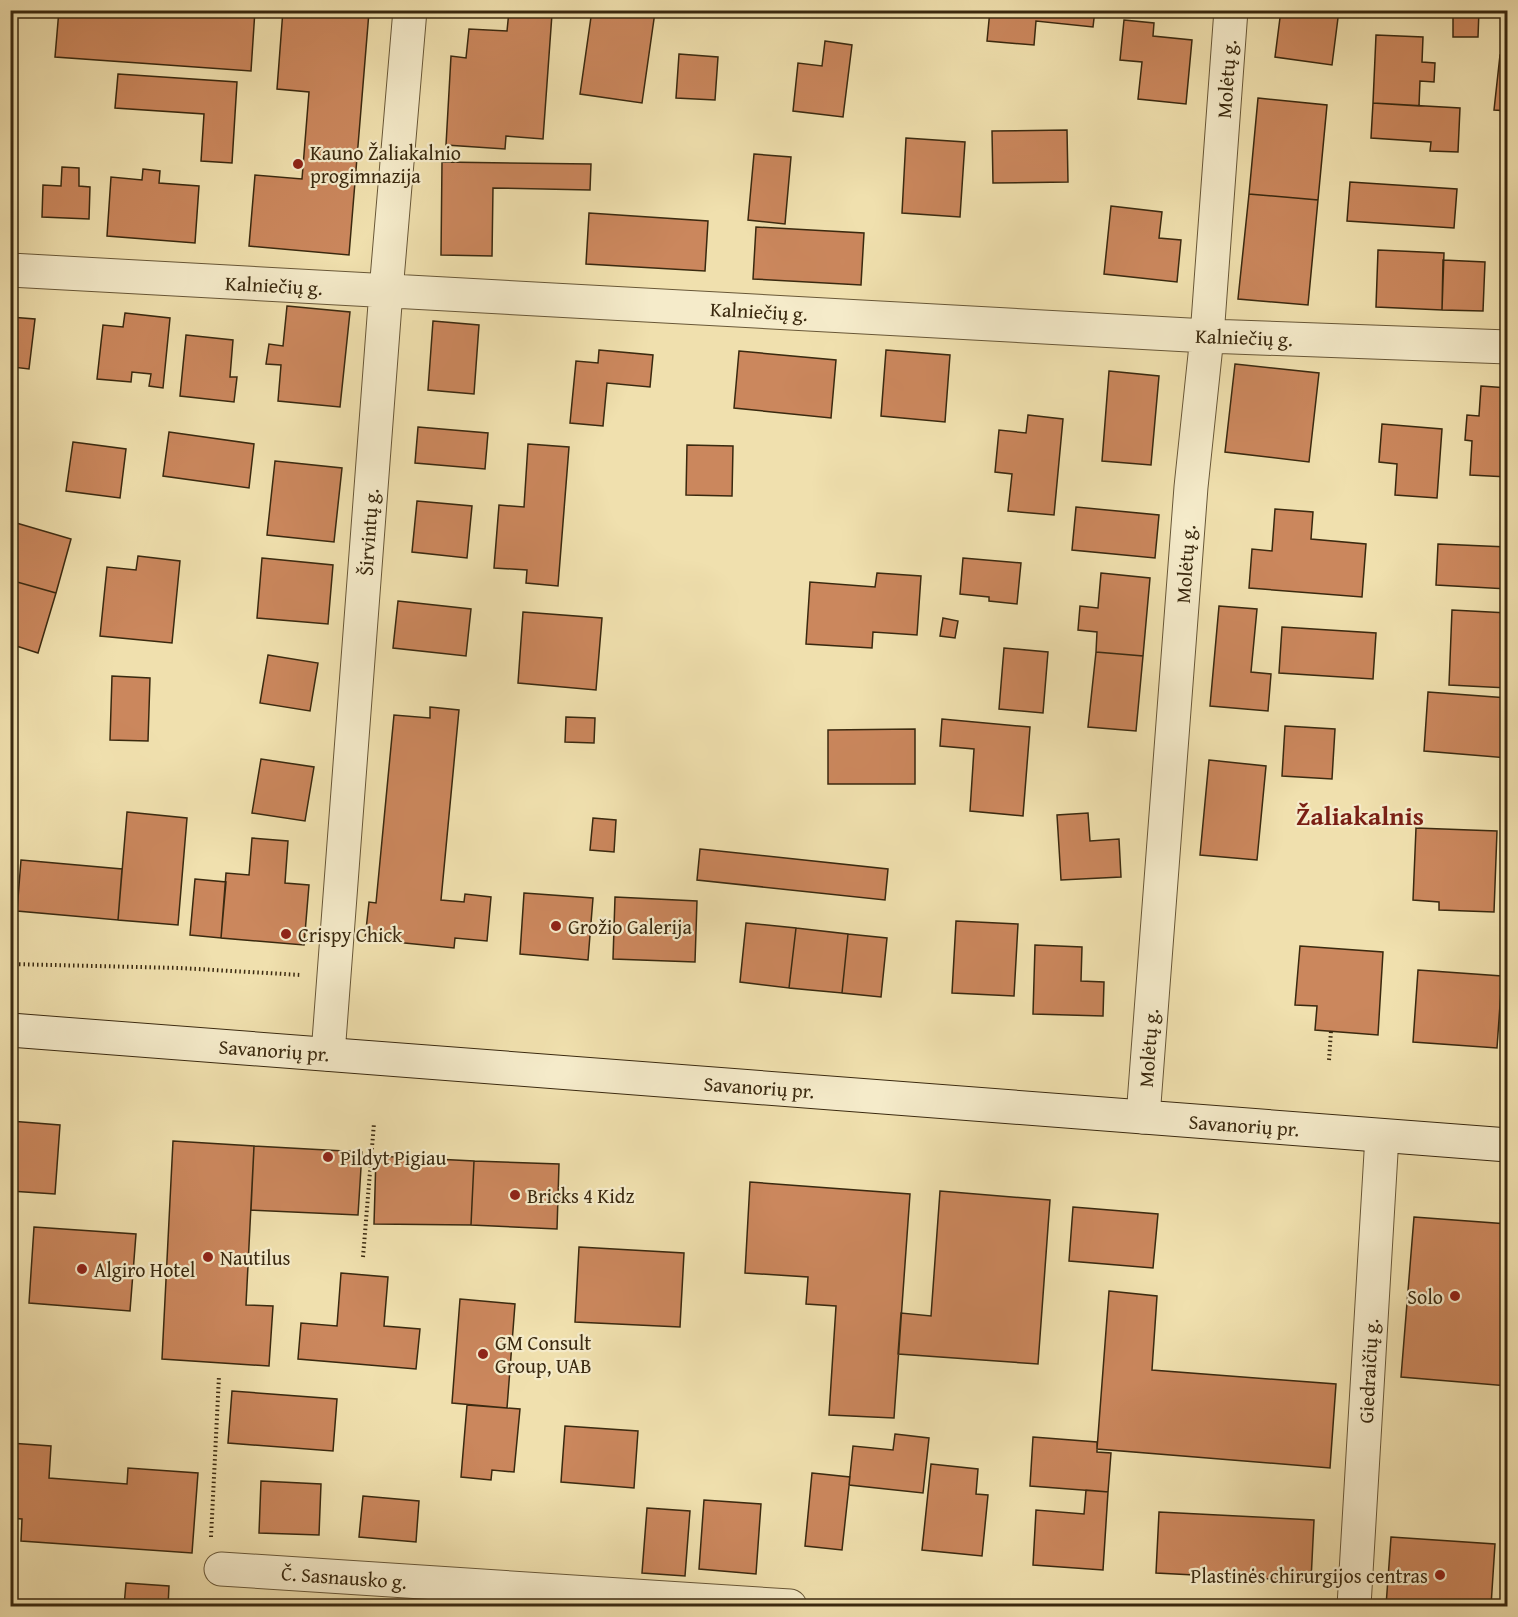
<svg xmlns="http://www.w3.org/2000/svg" width="1518" height="1617" font-family="'Gentium Book Plus',serif">
<rect width="100%" height="100%" fill="#f0e0ae"/>
<filter id="stains"><feTurbulence type="fractalNoise" baseFrequency=".00333" numOctaves="4"/><feColorMatrix values="0 0 0 0 .2 0 0 0 0 .09 0 0 0 0 .02 0 0 0 .5 -.17"/></filter>
<radialGradient id="worn" r=".72"><stop offset=".6" stop-color="#630" stop-opacity="0"/><stop offset="1" stop-color="#630" stop-opacity=".3"/></radialGradient>
<path fill="#cb875d" stroke="#3a290f" stroke-width="1.5" d="M 59,10 L 255,10 L 251,71 L 55,57 Z
M 283,10 L 369,12 L 349,255 L 249,246 L 255,175 L 302,179 L 309,92 L 277,89 Z
M 592,10 L 655,12 L 642,103 L 580,94 Z
M 990,10 L 1095,10 L 1093,27 L 1036,21 L 1034,45 L 987,41 Z
M 1281,10 L 1339,10 L 1332,65 L 1275,57 Z
M 1453,10 L 1479,10 L 1478,37 L 1453,37 Z
M 509,11 L 552,14 L 543,139 L 506,136 L 505,149 L 446,145 L 451,56 L 466,58 L 469,29 L 507,31 Z
M 1124,20 L 1154,23 L 1153,36 L 1192,40 L 1186,104 L 1138,99 L 1142,62 L 1120,60 Z
M 1376,35 L 1423,37 L 1422,62 L 1435,63 L 1434,82 L 1420,81 L 1419,106 L 1373,103 Z
M 825,41 L 852,45 L 843,117 L 793,111 L 798,63 L 822,66 Z
M 679,54 L 718,57 L 715,100 L 676,98 Z
M 1500,55 L 1508,56 L 1508,111 L 1494,110 Z
M 118,74 L 237,82 L 232,163 L 201,161 L 204,114 L 115,108 Z
M 1258,98 L 1327,105 L 1318,200 L 1249,194 Z
M 1373,103 L 1460,108 L 1458,152 L 1430,151 L 1431,142 L 1371,138 Z
M 1067,130 L 1068,182 L 993,183 L 992,131 Z
M 906,138 L 965,142 L 960,217 L 902,213 Z
M 754,154 L 791,157 L 785,224 L 748,220 Z
M 442,162 L 591,164 L 590,190 L 493,188 L 492,256 L 441,255 Z
M 62,167 L 79,168 L 79,186 L 90,187 L 89,219 L 42,217 L 43,185 L 61,186 Z
M 143,169 L 160,171 L 159,183 L 199,186 L 195,243 L 107,236 L 111,177 L 142,180 Z
M 10,172 L 15,172 L 10,219 Z
M 1350,182 L 1457,189 L 1454,228 L 1347,221 Z
M 1249,194 L 1318,200 L 1308,305 L 1238,299 Z
M 1111,206 L 1162,212 L 1159,238 L 1181,240 L 1177,282 L 1104,274 Z
M 589,213 L 708,221 L 705,271 L 586,264 Z
M 756,227 L 864,233 L 861,285 L 753,279 Z
M 1378,250 L 1444,253 L 1442,310 L 1376,307 Z
M 1443,260 L 1485,262 L 1483,311 L 1442,310 Z
M 287,306 L 350,312 L 340,407 L 278,401 L 281,365 L 266,364 L 269,344 L 283,346 Z
M 125,313 L 170,318 L 163,388 L 149,386 L 151,374 L 132,372 L 131,382 L 97,379 L 103,325 L 123,327 Z
M 10,317 L 35,319 L 29,369 L 13,367 L 11,386 Z
M 433,321 L 479,325 L 474,394 L 428,390 Z
M 186,335 L 233,340 L 230,377 L 237,377 L 234,402 L 180,396 Z
M 599,350 L 653,355 L 650,387 L 607,383 L 603,426 L 570,423 L 576,361 L 598,363 Z
M 886,350 L 950,355 L 945,422 L 881,416 Z
M 739,351 L 836,360 L 831,418 L 734,408 Z
M 1235,364 L 1319,373 L 1309,462 L 1225,452 Z
M 1109,371 L 1159,376 L 1151,465 L 1102,461 Z
M 1481,386 L 1508,388 L 1508,477 L 1470,475 L 1472,441 L 1465,440 L 1467,415 L 1479,416 Z
M 1028,415 L 1063,419 L 1054,515 L 1008,511 L 1012,474 L 995,472 L 999,430 L 1026,433 Z
M 1382,424 L 1442,429 L 1437,498 L 1395,495 L 1397,464 L 1379,462 Z
M 418,427 L 488,433 L 485,469 L 415,463 Z
M 169,432 L 254,444 L 249,488 L 163,476 Z
M 73,442 L 126,449 L 120,498 L 66,491 Z
M 528,444 L 569,447 L 558,586 L 526,583 L 527,570 L 494,568 L 499,505 L 524,507 Z
M 687,445 L 733,446 L 732,496 L 686,495 Z
M 275,461 L 342,468 L 334,542 L 267,535 Z
M 417,501 L 472,506 L 467,558 L 412,552 Z
M 1076,507 L 1159,515 L 1155,558 L 1072,550 Z
M 1275,509 L 1313,512 L 1311,539 L 1366,544 L 1362,597 L 1249,588 L 1252,549 L 1272,551 Z
M 13,522 L 71,539 L 56,593 L 10,580 L 10,531 Z
M 1438,544 L 1508,547 L 1508,589 L 1436,585 Z
M 138,556 L 180,561 L 172,643 L 100,636 L 107,567 L 136,570 Z
M 262,558 L 333,565 L 328,624 L 257,618 Z
M 963,558 L 1021,563 L 1017,604 L 989,601 L 989,597 L 960,594 Z
M 877,573 L 921,576 L 917,635 L 873,632 L 872,648 L 806,644 L 810,582 L 875,587 Z
M 1101,573 L 1150,578 L 1143,656 L 1096,652 L 1097,632 L 1078,630 L 1080,606 L 1098,608 Z
M 10,580 L 56,593 L 38,653 L 10,644 Z
M 398,601 L 471,609 L 466,656 L 393,648 Z
M 1219,606 L 1257,609 L 1251,672 L 1271,674 L 1268,711 L 1210,706 Z
M 1452,610 L 1508,613 L 1508,688 L 1449,685 Z
M 523,612 L 602,618 L 596,690 L 518,683 Z
M 943,618 L 958,621 L 955,638 L 940,636 Z
M 1282,627 L 1376,633 L 1373,679 L 1279,673 Z
M 1004,648 L 1048,652 L 1043,713 L 999,709 Z
M 1096,652 L 1143,656 L 1136,731 L 1088,727 Z
M 268,655 L 318,663 L 310,711 L 260,703 Z
M 112,676 L 150,678 L 148,741 L 110,740 Z
M 1428,692 L 1508,698 L 1508,758 L 1424,751 Z
M 430,707 L 459,710 L 441,900 L 464,902 L 465,894 L 491,897 L 487,941 L 455,938 L 454,948 L 365,939 L 369,902 L 376,903 L 394,715 L 430,718 Z
M 566,717 L 595,718 L 594,743 L 565,742 Z
M 942,719 L 1030,727 L 1023,816 L 970,811 L 974,749 L 940,746 Z
M 1285,726 L 1335,729 L 1332,779 L 1282,776 Z
M 915,729 L 915,784 L 828,784 L 828,730 Z
M 261,759 L 314,767 L 305,821 L 252,813 Z
M 1209,760 L 1266,766 L 1257,860 L 1200,855 Z
M 127,812 L 187,818 L 178,925 L 118,920 Z
M 1088,813 L 1090,841 L 1119,839 L 1121,877 L 1061,880 L 1057,815 Z
M 593,818 L 616,820 L 614,852 L 590,850 Z
M 1416,828 L 1497,831 L 1494,912 L 1439,910 L 1439,902 L 1413,900 Z
M 252,838 L 288,841 L 285,883 L 309,885 L 304,945 L 221,938 L 226,873 L 249,875 Z
M 700,849 L 888,869 L 885,900 L 697,880 Z
M 21,860 L 122,869 L 118,920 L 17,911 Z
M 195,879 L 226,882 L 221,938 L 190,935 Z
M 524,893 L 593,898 L 588,960 L 520,954 Z
M 615,897 L 697,901 L 695,962 L 613,959 Z
M 956,921 L 1018,924 L 1014,996 L 952,993 Z
M 746,923 L 796,928 L 789,988 L 740,982 Z
M 796,928 L 848,934 L 842,993 L 789,988 Z
M 848,934 L 887,938 L 881,997 L 842,993 Z
M 1035,945 L 1082,947 L 1081,981 L 1104,982 L 1103,1016 L 1033,1014 Z
M 1300,946 L 1383,952 L 1378,1035 L 1315,1030 L 1317,1006 L 1295,1005 Z
M 1418,970 L 1502,976 L 1497,1048 L 1413,1042 Z
M 10,1121 L 60,1125 L 55,1194 L 10,1191 Z
M 173,1141 L 254,1146 L 246,1305 L 273,1306 L 269,1366 L 162,1359 Z
M 254,1146 L 362,1152 L 358,1215 L 251,1210 Z
M 376,1156 L 474,1161 L 471,1225 L 374,1224 Z
M 474,1161 L 559,1164 L 557,1229 L 471,1225 Z
M 750,1182 L 910,1194 L 894,1418 L 829,1415 L 836,1306 L 806,1304 L 808,1277 L 745,1273 Z
M 940,1191 L 1050,1200 L 1038,1364 L 898,1354 L 901,1313 L 931,1316 Z
M 1073,1207 L 1158,1214 L 1153,1268 L 1069,1261 Z
M 1414,1217 L 1508,1224 L 1508,1386 L 1401,1377 Z
M 34,1227 L 136,1234 L 130,1311 L 29,1303 Z
M 579,1247 L 684,1253 L 680,1327 L 575,1322 Z
M 10,1266 L 16,1266 L 13,1305 L 10,1305 Z
M 341,1273 L 388,1277 L 384,1326 L 420,1329 L 416,1369 L 298,1359 L 301,1323 L 337,1326 Z
M 1109,1291 L 1157,1296 L 1152,1370 L 1336,1384 L 1330,1468 L 1097,1449 Z
M 460,1299 L 515,1304 L 507,1408 L 452,1403 Z
M 10,1344 L 15,1344 L 10,1390 Z
M 232,1391 L 337,1399 L 333,1451 L 228,1443 Z
M 467,1405 L 520,1409 L 514,1472 L 492,1470 L 491,1480 L 461,1477 Z
M 565,1426 L 638,1431 L 634,1488 L 561,1482 Z
M 895,1434 L 929,1438 L 923,1493 L 849,1485 L 853,1446 L 893,1450 Z
M 1033,1437 L 1097,1442 L 1097,1452 L 1111,1453 L 1108,1492 L 1030,1486 Z
M 10,1443 L 51,1446 L 49,1478 L 127,1484 L 128,1468 L 198,1473 L 192,1553 L 21,1541 L 22,1519 L 10,1518 Z
M 931,1464 L 978,1469 L 976,1494 L 988,1495 L 982,1556 L 922,1550 Z
M 812,1473 L 850,1477 L 842,1550 L 805,1546 Z
M 261,1481 L 321,1484 L 319,1535 L 259,1533 Z
M 1086,1490 L 1108,1492 L 1103,1570 L 1033,1565 L 1036,1510 L 1084,1514 Z
M 363,1496 L 419,1501 L 416,1542 L 359,1537 Z
M 704,1500 L 761,1504 L 756,1574 L 699,1569 Z
M 647,1508 L 690,1511 L 685,1576 L 642,1573 Z
M 1159,1512 L 1314,1520 L 1311,1581 L 1156,1573 Z
M 1391,1537 L 1495,1544 L 1491,1606 L 1386,1606 Z
M 126,1583 L 169,1586 L 168,1606 L 124,1606 Z
M 26,1602 L 93,1606 L 26,1606 Z"/>
<g fill="none" stroke-linecap="round" stroke-linejoin="round">
<defs>
<path id="street" d="M 10,270 L 1207,336 L 1508,347
M 328,1054 L 386,291 L 410,10
M 1143,1117 L 1191,487 L 1207,336 L 1231,10
M 221,1569 L 790,1606
M 1354,1606 L 1382,1136"/>
<path id="secondary" d="M 10,1030 L 1508,1145"/>
</defs>
<use href="#street" stroke="#685737" stroke-width="35"/>
<use href="#secondary" stroke="#3a290f" stroke-width="35"/>
<path stroke="#3a290f" stroke-width="4" stroke-dasharray="1.5 3" stroke-linecap="butt" d="M 10,964 L 180,968 L 301,975
M 1329,1060 L 1331,1031
M 363,1257 L 374,1123
M 211,1537 L 219,1376"/>
<use href="#street" stroke="#f5ebca" stroke-width="33"/>
<use href="#secondary" stroke="#f5ebca" stroke-width="33"/>
</g>
<g fill="#8f2418" stroke="#f5ebca" stroke-width="2">
<circle cx="298" cy="164" r="6"/>
<circle cx="556" cy="926" r="6"/>
<circle cx="286" cy="934" r="6"/>
<circle cx="328" cy="1157" r="6"/>
<circle cx="515" cy="1195" r="6"/>
<circle cx="208" cy="1257" r="6"/>
<circle cx="82" cy="1269" r="6"/>
<circle cx="1455" cy="1296" r="6"/>
<circle cx="483" cy="1354" r="6"/>
<circle cx="1440" cy="1575" r="6"/>
</g>
<g text-anchor="middle" dominant-baseline="central" stroke-width="4.5" stroke-linejoin="round" paint-order="stroke">
<g font-size="20" fill="#3a290f" stroke="#f5ebca">
<text transform="translate(1226 79) rotate(-86)">Molėtų g.</text>
<text transform="translate(274 285) rotate(3)">Kalniečių g.</text>
<text transform="translate(759 311) rotate(3)">Kalniečių g.</text>
<text transform="translate(1244 337) rotate(2)">Kalniečių g.</text>
<text transform="translate(368 532) rotate(-86)">Širvintų g.</text>
<text transform="translate(1185 564) rotate(-86)">Molėtų g.</text>
<text transform="translate(1148 1048) rotate(-86)">Molėtų g.</text>
<text transform="translate(274 1050) rotate(4)">Savanorių pr.</text>
<text transform="translate(759 1087) rotate(4)">Savanorių pr.</text>
<text transform="translate(1244 1125) rotate(4)">Savanorių pr.</text>
<text transform="translate(1368 1371) rotate(-87)">Giedraičių g.</text>
<text transform="translate(344 1577) rotate(4)">Č. Sasnausko g.</text>
</g>
<g font-size="20" fill="#3a290f" stroke="#f5ebca" text-anchor="start">
<text x="310" y="152">Kauno Žaliakalnio<tspan x="310" dy="23">progimnazija</tspan></text>
<text x="568" y="926">Grožio Galerija</text>
<text x="298" y="934">Crispy Chick</text>
<text x="340" y="1157">Pildyt Pigiau</text>
<text x="527" y="1195">Bricks 4 Kidz</text>
<text x="220" y="1257">Nautilus</text>
<text x="94" y="1269">Algiro Hotel</text>
<text x="1443" y="1296" text-anchor="end">Solo</text>
<text x="495" y="1342">GM Consult<tspan x="495" dy="23">Group, UAB</tspan></text>
<text x="1428" y="1575" text-anchor="end">Plastinės chirurgijos centras</text>
</g>
<g font-size="26" font-weight="bold" fill="#7a1f14" stroke="#f5ebca">
<text x="1360" y="815">Žaliakalnis</text>
</g>
</g>
<rect width="1518" height="1617" fill="none" stroke="#f0e0ae" stroke-width="36"/>
<rect x="12" y="12" width="1494" height="1593" fill="none" stroke="#3a290f" stroke-width="3"/>
<rect x="18" y="18" width="1482" height="1581" fill="none" stroke="#3a290f" stroke-width="1.5"/>
<rect width="100%" height="100%" filter="url(#stains)"/>
<rect width="100%" height="100%" fill="url(#worn)"/>
</svg>
